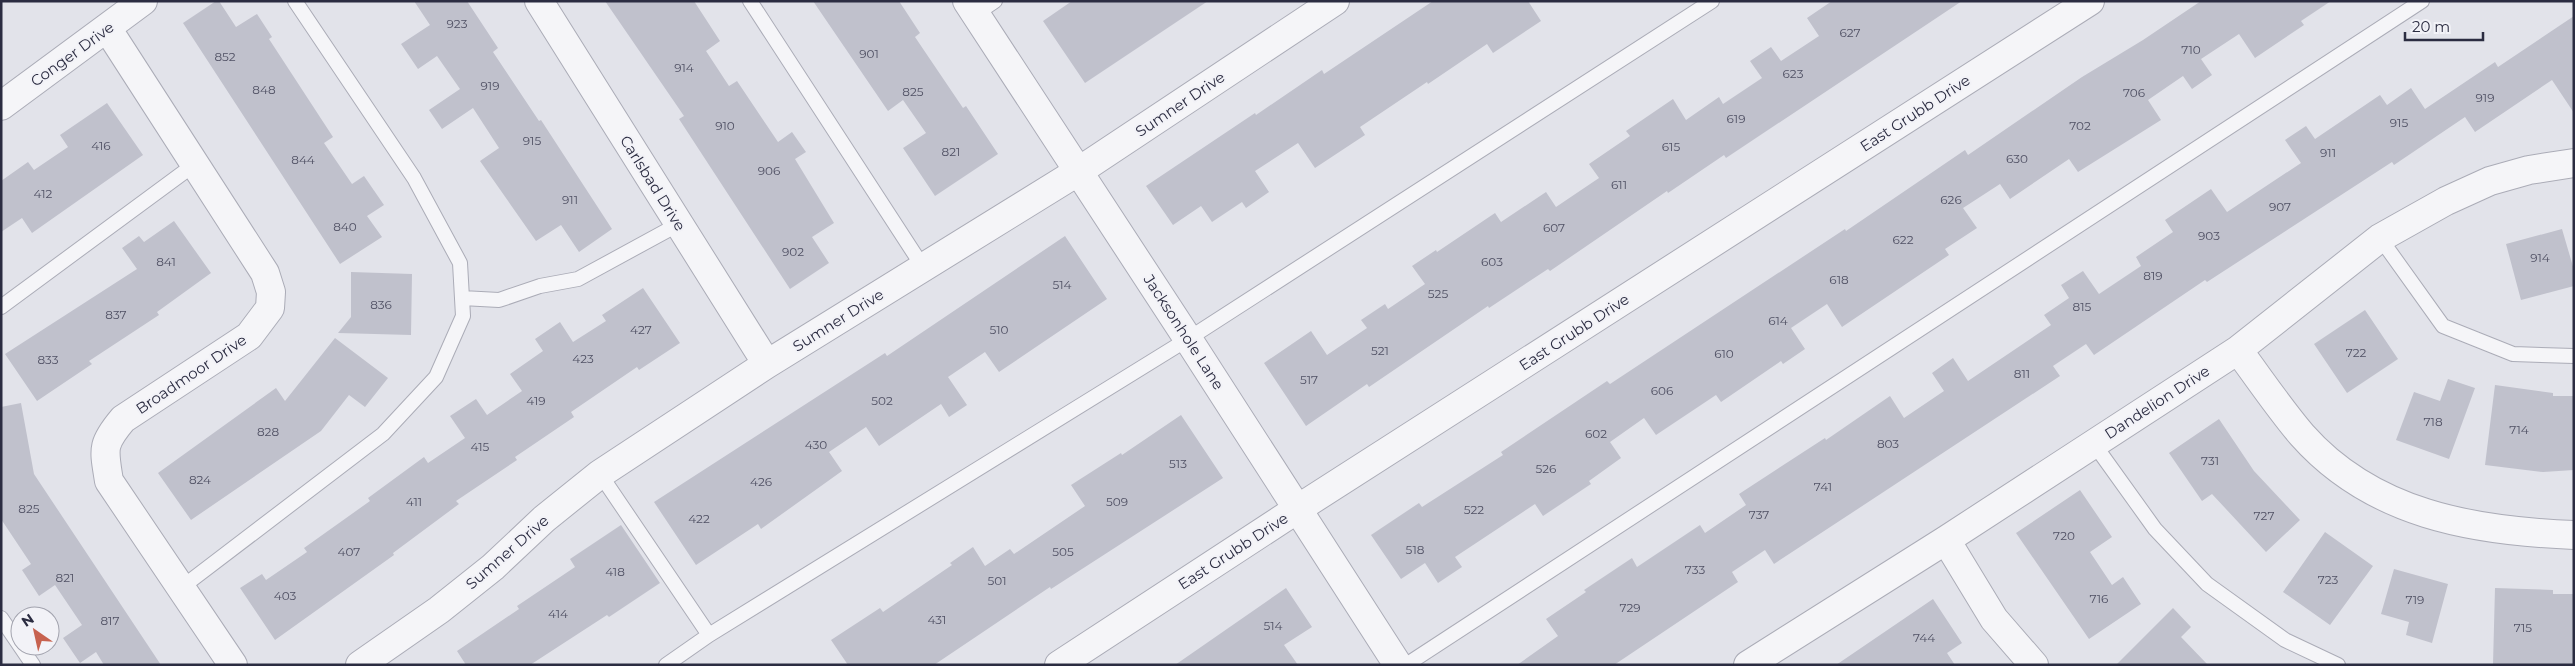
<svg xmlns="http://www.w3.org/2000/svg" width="2575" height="666" font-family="Montserrat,sans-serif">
<rect width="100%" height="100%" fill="#e2e3ea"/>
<path fill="#c0c1cc" d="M 216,1 L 219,1 L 236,27 L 257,14 L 272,37 L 269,39 L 333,137 L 324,143 L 352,184 L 364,176 L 384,205 L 367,216 L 382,237 L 340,264 L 183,23 Z
M 414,1 L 467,1 L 498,48 L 493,52 L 539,121 L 541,120 L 612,229 L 579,252 L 561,225 L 536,241 L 480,161 L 499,148 L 473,108 L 442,129 L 429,110 L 460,89 L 437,56 L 418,69 L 401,44 L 430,25 Z
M 605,1 L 694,1 L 720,41 L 706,51 L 729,86 L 737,81 L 778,142 L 792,132 L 806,152 L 795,159 L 834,223 L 812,237 L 829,263 L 790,289 L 679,119 L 684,116 Z
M 813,1 L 899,1 L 920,33 L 915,37 L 963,108 L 966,106 L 998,154 L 935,196 L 903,148 L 926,133 L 903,100 L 888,111 Z
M 1072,1 L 1208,1 L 1085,83 L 1043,21 Z
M 1433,1 L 1528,1 L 1541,21 L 1493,53 L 1487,44 L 1428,84 L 1427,82 L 1360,127 L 1365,135 L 1315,168 L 1298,143 L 1255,171 L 1269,192 L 1246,208 L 1242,202 L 1212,222 L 1201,206 L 1173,225 L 1146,186 L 1255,113 L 1256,115 L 1322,70 L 1324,74 Z
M 1832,1 L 1962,1 L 1726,158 L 1724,155 L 1668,193 L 1667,191 L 1550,271 L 1548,269 L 1489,308 L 1488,306 L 1369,387 L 1367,384 L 1306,426 L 1264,363 L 1311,331 L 1327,355 L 1367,328 L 1361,320 L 1385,304 L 1388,309 L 1425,284 L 1412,266 L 1436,250 L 1437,252 L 1495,213 L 1501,222 L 1546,192 L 1556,207 L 1599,178 L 1589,164 L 1630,136 L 1626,131 L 1673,99 L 1686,120 L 1719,97 L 1723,104 L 1762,78 L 1750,61 L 1771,47 L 1781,61 L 1819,36 L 1807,18 Z
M 2201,1 L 2331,1 L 2301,21 L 2304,25 L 2255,58 L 2239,34 L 2201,59 L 2212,75 L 2192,89 L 2183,76 L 2148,100 L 2161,120 L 2078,172 L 2069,159 L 2010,199 L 2000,184 L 1963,208 L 1977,228 L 1945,249 L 1949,255 L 1842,327 L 1827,304 L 1791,328 L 1805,349 L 1783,364 L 1781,361 L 1721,402 L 1716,395 L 1656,435 L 1644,418 L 1610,442 L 1621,458 L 1589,481 L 1591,484 L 1543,516 L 1535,504 L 1455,557 L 1462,567 L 1438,583 L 1425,563 L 1401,579 L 1371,535 L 1419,503 L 1422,507 L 1503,455 L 1501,452 L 1607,381 L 1610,384 L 1845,229 L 1846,231 L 1965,150 L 1968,155 L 2082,77 L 2143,40 Z
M 2574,16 L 2574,113 L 2552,80 L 2475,132 L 2465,117 L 2394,165 L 2392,162 L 2207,282 L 2205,280 L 2094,355 L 2086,344 L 2053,366 L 2060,376 L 1774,564 L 1765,550 L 1732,572 L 1738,582 L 1614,665 L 1517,665 L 1558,636 L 1546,619 L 1586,592 L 1584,590 L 1632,558 L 1637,567 L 1700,525 L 1705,533 L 1746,505 L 1739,494 L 1825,438 L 1826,440 L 1890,396 L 1904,418 L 1944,391 L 1932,373 L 1953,358 L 1968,381 L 2051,325 L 2044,315 L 2069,298 L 2061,285 L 2083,271 L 2099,294 L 2141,266 L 2136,257 L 2173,232 L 2165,220 L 2211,189 L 2227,212 L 2301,163 L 2285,140 L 2306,126 L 2315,139 L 2380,95 L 2387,105 L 2411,88 L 2425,109 L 2495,62 L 2498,67 Z
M 107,103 L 143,155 L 32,233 L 22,218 L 1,232 L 1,181 L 28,162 L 34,170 L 68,147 L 60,135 Z
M 174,221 L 211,273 L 157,312 L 159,315 L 89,361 L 92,364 L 37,401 L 5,354 L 137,269 L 122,248 L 139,236 L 144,242 Z
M 2562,229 L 2574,270 L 2574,286 L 2521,300 L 2506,244 Z
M 1065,236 L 1107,299 L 999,372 L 985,352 L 948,377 L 967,405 L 949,417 L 941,404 L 879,446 L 866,427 L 829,452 L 842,471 L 761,529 L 758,524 L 696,565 L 654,502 L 885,353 L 887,356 Z
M 351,272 L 412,274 L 411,335 L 338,333 L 351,317 Z
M 643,288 L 680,343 L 639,370 L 637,367 L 571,412 L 574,417 L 515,457 L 517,460 L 456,501 L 459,504 L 393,553 L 394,555 L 275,640 L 240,588 L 262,574 L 266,580 L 307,552 L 304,548 L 370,501 L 368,498 L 424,457 L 428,463 L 465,438 L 450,416 L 476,399 L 487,415 L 522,391 L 510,374 L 543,351 L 535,339 L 560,322 L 573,342 L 606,321 L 602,315 Z
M 2365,310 L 2398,359 L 2347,393 L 2314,344 Z
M 335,338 L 388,378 L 365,407 L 349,395 L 321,431 L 191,520 L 158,473 L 276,388 L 285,401 Z
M 2448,379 L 2475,388 L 2449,459 L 2396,440 L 2414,392 L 2440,401 Z
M 2495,385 L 2553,393 L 2553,396 L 2574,396 L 2574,470 L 2543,472 L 2485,465 Z
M 21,403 L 34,474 L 161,665 L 104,665 L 96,652 L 80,663 L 63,638 L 82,625 L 55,585 L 39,596 L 22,570 L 31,564 L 1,519 L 1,407 Z
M 1181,415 L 1223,478 L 1051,589 L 1050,587 L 934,665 L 848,665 L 831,640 L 880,608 L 883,612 L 952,565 L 950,563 L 973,547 L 985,566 L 1010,549 L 1014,554 L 1085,506 L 1071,485 L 1121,453 L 1122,455 Z
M 2219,419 L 2254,471 L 2300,520 L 2266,552 L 2212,494 L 2202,501 L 2169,453 Z
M 2080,490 L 2112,537 L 2090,552 L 2112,585 L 2123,577 L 2141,604 L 2089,639 L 2016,533 Z
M 621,525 L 660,583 L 609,617 L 607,615 L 530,665 L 466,665 L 457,651 L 519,609 L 517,606 L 575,567 L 570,559 Z
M 2325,532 L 2373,566 L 2330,625 L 2283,592 Z
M 2394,569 L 2448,584 L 2432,643 L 2406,635 L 2409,622 L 2381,614 Z
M 1286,588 L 1312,627 L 1284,645 L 1298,665 L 1175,665 Z
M 2495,588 L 2553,590 L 2553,594 L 2574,594 L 2574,665 L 2493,664 Z
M 1933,599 L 1962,643 L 1947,653 L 1955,665 L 1836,665 Z
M 2173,608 L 2191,627 L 2181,637 L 2208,665 L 2116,665 Z"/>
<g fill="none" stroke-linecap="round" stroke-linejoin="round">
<defs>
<path id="service" d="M 750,1 L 923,267
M 976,14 L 995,1
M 2380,238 L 2443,326 L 2513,354 L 2574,356
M 462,298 L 499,300 L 540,286 L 578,279 L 679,224
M 1,307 L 195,164
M 2094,444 L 2155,529 L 2207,584 L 2285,640 L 2338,665
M 600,474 L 709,635
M 181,588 L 383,434 L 436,377 L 463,316 L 460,263 L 414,178 L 295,1
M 1,618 L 33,665
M 666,665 L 709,635 L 1188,339 L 1712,1
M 1406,665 L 2422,1"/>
<path id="minor" d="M 539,1 L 767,364
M 967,1 L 1188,339 L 1398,665
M 107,28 L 265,273 L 271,292 L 270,308 L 249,336 L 123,419 C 101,445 104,449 109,481 L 233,665
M 1,106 L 143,1
M 2238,350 C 2259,378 2279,408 2302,435 C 2372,514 2472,531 2574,535
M 1946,540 L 1994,619 L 2034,665
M 360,665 L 439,610 L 493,567 L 544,519 L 600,474 L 767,364 L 1079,171 L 1335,1
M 1059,665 L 1299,508 L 2090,1
M 1748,665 L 1946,540 L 2238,350 L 2380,238 L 2446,201 L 2490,181 L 2529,170 L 2574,163"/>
</defs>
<use href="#service" stroke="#abacb7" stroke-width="16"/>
<use href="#minor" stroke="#abacb7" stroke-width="30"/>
<use href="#service" stroke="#f5f5f8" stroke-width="14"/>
<use href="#minor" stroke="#f5f5f8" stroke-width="28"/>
</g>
<g text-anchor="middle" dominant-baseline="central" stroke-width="4" stroke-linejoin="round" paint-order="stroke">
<g font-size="12" fill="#505164">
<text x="457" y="23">923</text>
<text x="1850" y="32">627</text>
<text x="2191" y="49">710</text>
<text x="869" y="53">901</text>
<text x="225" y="56">852</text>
<text x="684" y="67">914</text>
<text x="1793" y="73">623</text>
<text x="490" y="85">919</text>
<text x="264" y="89">848</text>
<text x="913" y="91">825</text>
<text x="2134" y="92">706</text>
<text x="2485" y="97">919</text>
<text x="1736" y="118">619</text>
<text x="2399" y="122">915</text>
<text x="725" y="125">910</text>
<text x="2080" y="125">702</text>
<text x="532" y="140">915</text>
<text x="101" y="145">416</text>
<text x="1671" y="146">615</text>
<text x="951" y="151">821</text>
<text x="2328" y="152">911</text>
<text x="2017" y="158">630</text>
<text x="303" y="159">844</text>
<text x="769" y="170">906</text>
<text x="1619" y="184">611</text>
<text x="43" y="193">412</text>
<text x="570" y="199">911</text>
<text x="1951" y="199">626</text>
<text x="2280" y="206">907</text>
<text x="345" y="226">840</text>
<text x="1554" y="227">607</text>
<text x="2209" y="235">903</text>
<text x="1903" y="239">622</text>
<text x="793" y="251">902</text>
<text x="2540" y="257">914</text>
<text x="166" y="261">841</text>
<text x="1492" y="261">603</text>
<text x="2153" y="275">819</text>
<text x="1839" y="279">618</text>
<text x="1062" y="284">514</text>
<text x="1438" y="293">525</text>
<text x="381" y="304">836</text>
<text x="2082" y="306">815</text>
<text x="116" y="314">837</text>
<text x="1778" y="320">614</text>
<text x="641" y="329">427</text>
<text x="999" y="329">510</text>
<text x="1380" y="350">521</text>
<text x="2356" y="352">722</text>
<text x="1724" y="353">610</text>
<text x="583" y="358">423</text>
<text x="48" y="359">833</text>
<text x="2022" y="373">811</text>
<text x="1309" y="379">517</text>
<text x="1662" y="390">606</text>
<text x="536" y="400">419</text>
<text x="882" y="400">502</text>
<text x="2433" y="421">718</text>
<text x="2519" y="429">714</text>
<text x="268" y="431">828</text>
<text x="1596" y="433">602</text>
<text x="1888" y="443">803</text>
<text x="816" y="444">430</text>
<text x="480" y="446">415</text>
<text x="2210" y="460">731</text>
<text x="1178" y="463">513</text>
<text x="1546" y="468">526</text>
<text x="200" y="479">824</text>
<text x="761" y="481">426</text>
<text x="1823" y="486">741</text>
<text x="414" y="501">411</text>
<text x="1117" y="501">509</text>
<text x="29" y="508">825</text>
<text x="1474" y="509">522</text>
<text x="1759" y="514">737</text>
<text x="2264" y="515">727</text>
<text x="699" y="518">422</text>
<text x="2064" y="535">720</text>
<text x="1415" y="549">518</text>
<text x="349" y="551">407</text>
<text x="1063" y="551">505</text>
<text x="1695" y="569">733</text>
<text x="615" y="571">418</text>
<text x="65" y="577">821</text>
<text x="2328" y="579">723</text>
<text x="997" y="580">501</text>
<text x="285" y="595">403</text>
<text x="2099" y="598">716</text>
<text x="2415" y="599">719</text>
<text x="1630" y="607">729</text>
<text x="558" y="613">414</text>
<text x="937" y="619">431</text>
<text x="110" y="620">817</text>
<text x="1273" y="625">514</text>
<text x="2523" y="627">715</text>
<text x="1924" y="637">744</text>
</g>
<g font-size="15" fill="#2b2c41" stroke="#f2f2f7">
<text transform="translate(72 54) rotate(-36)">Conger Drive</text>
<text transform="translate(1180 104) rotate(-34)">Sumner Drive</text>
<text transform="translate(1915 113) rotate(-33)">East Grubb Drive</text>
<text transform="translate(653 183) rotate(58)">Carlsbad Drive</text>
<text transform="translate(838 320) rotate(-32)">Sumner Drive</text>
<text transform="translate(1184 332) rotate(57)">Jacksonhole Lane</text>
<text transform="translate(1574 332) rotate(-33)">East Grubb Drive</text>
<text transform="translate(191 374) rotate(-34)">Broadmoor Drive</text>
<text transform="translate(2157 402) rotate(-33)">Dandelion Drive</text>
<text transform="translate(1233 551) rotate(-33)">East Grubb Drive</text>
<text transform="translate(507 552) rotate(-41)">Sumner Drive</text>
</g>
</g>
<rect width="2575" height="666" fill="none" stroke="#2b2c41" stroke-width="5"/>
<g transform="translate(35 631) rotate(326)"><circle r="24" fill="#f2f2f7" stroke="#a2a3ae"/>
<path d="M0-4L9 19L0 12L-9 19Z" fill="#c7624f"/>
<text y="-8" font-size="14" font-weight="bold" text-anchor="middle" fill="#2b2c41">N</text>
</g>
<path d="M2405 32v8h78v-8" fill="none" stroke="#2b2c41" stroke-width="2.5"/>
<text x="2412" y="32" font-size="15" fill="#2b2c41" stroke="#f2f2f7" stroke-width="4" paint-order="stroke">20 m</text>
</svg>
